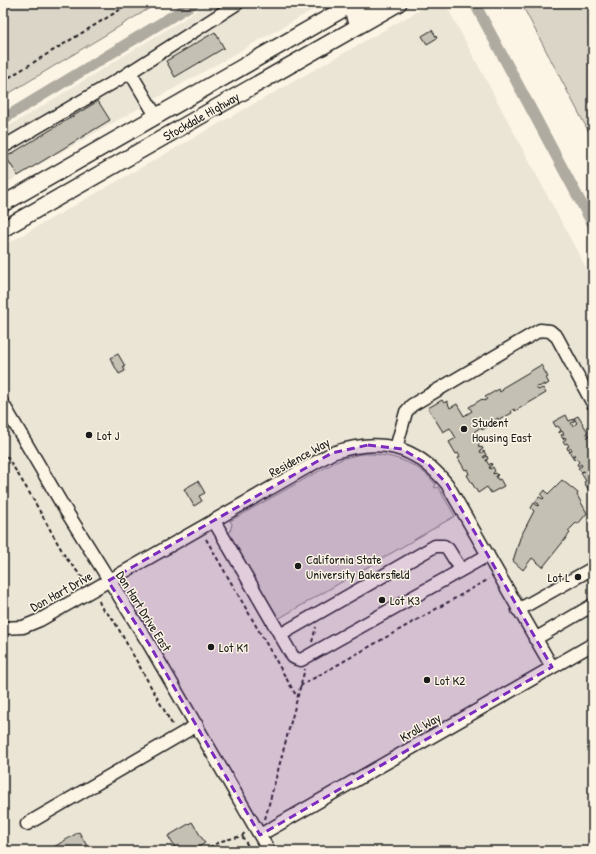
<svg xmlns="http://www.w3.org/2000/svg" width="596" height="854" font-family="'Patrick Hand',sans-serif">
<rect width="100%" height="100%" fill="#fcf5e5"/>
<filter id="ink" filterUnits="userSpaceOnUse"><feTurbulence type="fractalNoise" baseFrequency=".025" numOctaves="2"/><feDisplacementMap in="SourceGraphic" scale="8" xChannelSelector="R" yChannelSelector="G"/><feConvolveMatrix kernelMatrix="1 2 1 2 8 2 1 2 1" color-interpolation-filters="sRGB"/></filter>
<g filter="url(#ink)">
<path fill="#ebe5d6" d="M 207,3 L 325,3 L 3,185 L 3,130 L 184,19 Z
M 432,3 L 445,3 L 593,281 L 593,851 L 3,851 L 3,246 Z"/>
<path fill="#dbd5c8" stroke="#7c7872" d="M 3,3 L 158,3 L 3,97 Z
M 521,3 L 588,3 L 593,12 L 593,17 L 588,20 L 593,29 L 593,140 Z
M 361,454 C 389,453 419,462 436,485 L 434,487 L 436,488 L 438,487 L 455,516 L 278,619 L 227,534 L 230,532 L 232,524 L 230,521 L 328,466 L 344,458 Z"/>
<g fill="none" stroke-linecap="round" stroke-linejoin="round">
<path stroke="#b0aba1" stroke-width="11" d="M 476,6 L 593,225
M 3,119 L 194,3"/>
</g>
<path fill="#c4c0b3" stroke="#1c1c1c" d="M 432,30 L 437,38 L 427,44 L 422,36 Z
M 215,32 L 224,48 L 175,77 L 166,61 Z
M 98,101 L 110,120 L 18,176 L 6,157 Z
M 118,354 L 125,366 L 123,367 L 125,371 L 119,374 L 110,358 Z
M 541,365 L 548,377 L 546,378 L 549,383 L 544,386 L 544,384 L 539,387 L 538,386 L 536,387 L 538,390 L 543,388 L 546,393 L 515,411 L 514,409 L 511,411 L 512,413 L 499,420 L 498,418 L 495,420 L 496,422 L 482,430 L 481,427 L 474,432 L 480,444 L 478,445 L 480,448 L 482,447 L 483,449 L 480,451 L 481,453 L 484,451 L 486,455 L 483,457 L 484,458 L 487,456 L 488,459 L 486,460 L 489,465 L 491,463 L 492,465 L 489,467 L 490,469 L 493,467 L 495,471 L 493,473 L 493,474 L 496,473 L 498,475 L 496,476 L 498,480 L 500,479 L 504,486 L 491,493 L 487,487 L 478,493 L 467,475 L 469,474 L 467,469 L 465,470 L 458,458 L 460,457 L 458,453 L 456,454 L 449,442 L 456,438 L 450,428 L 443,432 L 428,408 L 442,400 L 444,403 L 447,401 L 450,408 L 457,404 L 464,416 L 472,411 L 469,407 L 482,399 L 484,401 L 487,399 L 485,397 L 499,389 L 500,392 L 503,390 L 502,388 Z
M 566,415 L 569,421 L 574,419 L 574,422 L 571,423 L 573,426 L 577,423 L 574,418 L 578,416 L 588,432 L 586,433 L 589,437 L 591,436 L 593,439 L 593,493 L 590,487 L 588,489 L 584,482 L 586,481 L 581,473 L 584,471 L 581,472 L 578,468 L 582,466 L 581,464 L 578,466 L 577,464 L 579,462 L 576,458 L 574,460 L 572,457 L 576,455 L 575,454 L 572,456 L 569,451 L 572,450 L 571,448 L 568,450 L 567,447 L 569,446 L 567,443 L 565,444 L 563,441 L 566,439 L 565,437 L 563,439 L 561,435 L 564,434 L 562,431 L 559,433 L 559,432 L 561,430 L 558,426 L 556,427 L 553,422 Z
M 562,480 L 578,493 L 577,495 L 587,513 L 578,524 L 576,523 L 568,531 L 570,533 L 543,567 L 532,558 L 523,570 L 513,561 L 520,538 L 534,511 L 531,508 L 534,503 L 538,506 L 539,504 L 535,502 L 539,497 L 543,499 L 544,498 L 541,495 L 545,490 L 548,494 Z
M 198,481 L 205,493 L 199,496 L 202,501 L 194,506 L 184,489 Z
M 192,822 L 205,843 L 192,851 L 177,851 L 168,836 Z
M 79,832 L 90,851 L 47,851 Z
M 233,847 L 235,851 L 226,851 Z"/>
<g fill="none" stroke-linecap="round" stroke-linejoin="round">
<defs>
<path id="minor" d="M 130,72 L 156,116
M 3,147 L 121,78 L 238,3
M 3,404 L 63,506 L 149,644 L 269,851
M 396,448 L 406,412 L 412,405 L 540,330 L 550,331 L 557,337 L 593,404
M 214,521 L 293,657 L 297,659 L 301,660 L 488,555
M 518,610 L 593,568
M 3,628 L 23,627 L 40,620 L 332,453 C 380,437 415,445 447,484 L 552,667
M 280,635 L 435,546 L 444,546 L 448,549 L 461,570
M 535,639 L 593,605
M 27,824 L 197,725
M 260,835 L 593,644"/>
<g id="major">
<path d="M 354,17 L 378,3"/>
<path d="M 3,204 L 354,3"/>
<path id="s1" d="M 3,229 L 399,3"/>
</g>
</defs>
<use href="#minor" stroke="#1c1c1c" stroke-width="15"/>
<use href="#major" stroke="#1c1c1c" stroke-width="18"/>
<path stroke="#1c1c1c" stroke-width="2" stroke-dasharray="4 3" stroke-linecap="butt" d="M 3,81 L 131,3
M 3,450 L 29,492 L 66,558 L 86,582
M 206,539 L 297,697
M 99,601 L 101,607 L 113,619 L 173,726
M 312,642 L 316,627
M 300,686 L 489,579
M 265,819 L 305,669
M 242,836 L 251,851
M 203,851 L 221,841 L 242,836 L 246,831"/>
<use href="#minor" stroke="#fcf5e5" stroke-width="12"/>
<use href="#major" stroke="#fcf5e5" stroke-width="15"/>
</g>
</g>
<path fill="#7b2cbf" fill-opacity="0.2" stroke="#7b2cbf" stroke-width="3" stroke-dasharray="8 5" stroke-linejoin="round" d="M 368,445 L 402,449 L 429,465 L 447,484 L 552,667 L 260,835 L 149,644 L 108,581 L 332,453 Z"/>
<g fill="#1c1c1c" stroke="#fcf5e5" stroke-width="1.5">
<circle cx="464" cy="429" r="4"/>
<circle cx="89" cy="435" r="4"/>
<circle cx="298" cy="566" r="4"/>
<circle cx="578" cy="577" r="4"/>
<circle cx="382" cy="600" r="4"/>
<circle cx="211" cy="647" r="4"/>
<circle cx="427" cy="680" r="4"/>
</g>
<g text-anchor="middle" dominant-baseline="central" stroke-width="3" stroke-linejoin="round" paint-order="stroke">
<g font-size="13" fill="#1c1c1c" stroke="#fcf5e5">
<text stroke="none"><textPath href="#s1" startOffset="228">Stockdale Highway</textPath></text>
<text transform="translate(299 457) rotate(-29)">Residence Way</text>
<text transform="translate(61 591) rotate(-29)">Don Hart Drive</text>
<text transform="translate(144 611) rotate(58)">Don Hart Drive East</text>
<text transform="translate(420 727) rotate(-30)">Kroll Way</text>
</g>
<g font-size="13" fill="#1c1c1c" stroke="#fcf5e5" text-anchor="start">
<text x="472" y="422">Student<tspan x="472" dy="15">Housing East</tspan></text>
<text x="97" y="435">Lot J</text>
<text x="306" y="559">California State<tspan x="306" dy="15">University Bakersfield</tspan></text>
<text x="570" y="577" text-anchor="end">Lot L</text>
<text x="390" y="600">Lot K3</text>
<text x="219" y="647">Lot K1</text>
<text x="435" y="680">Lot K2</text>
</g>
</g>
<rect width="596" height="854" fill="none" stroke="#fcf5e5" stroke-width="16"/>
<rect x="8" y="8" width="580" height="838" fill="none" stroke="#1c1c1c" stroke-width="1.5" filter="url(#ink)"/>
</svg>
